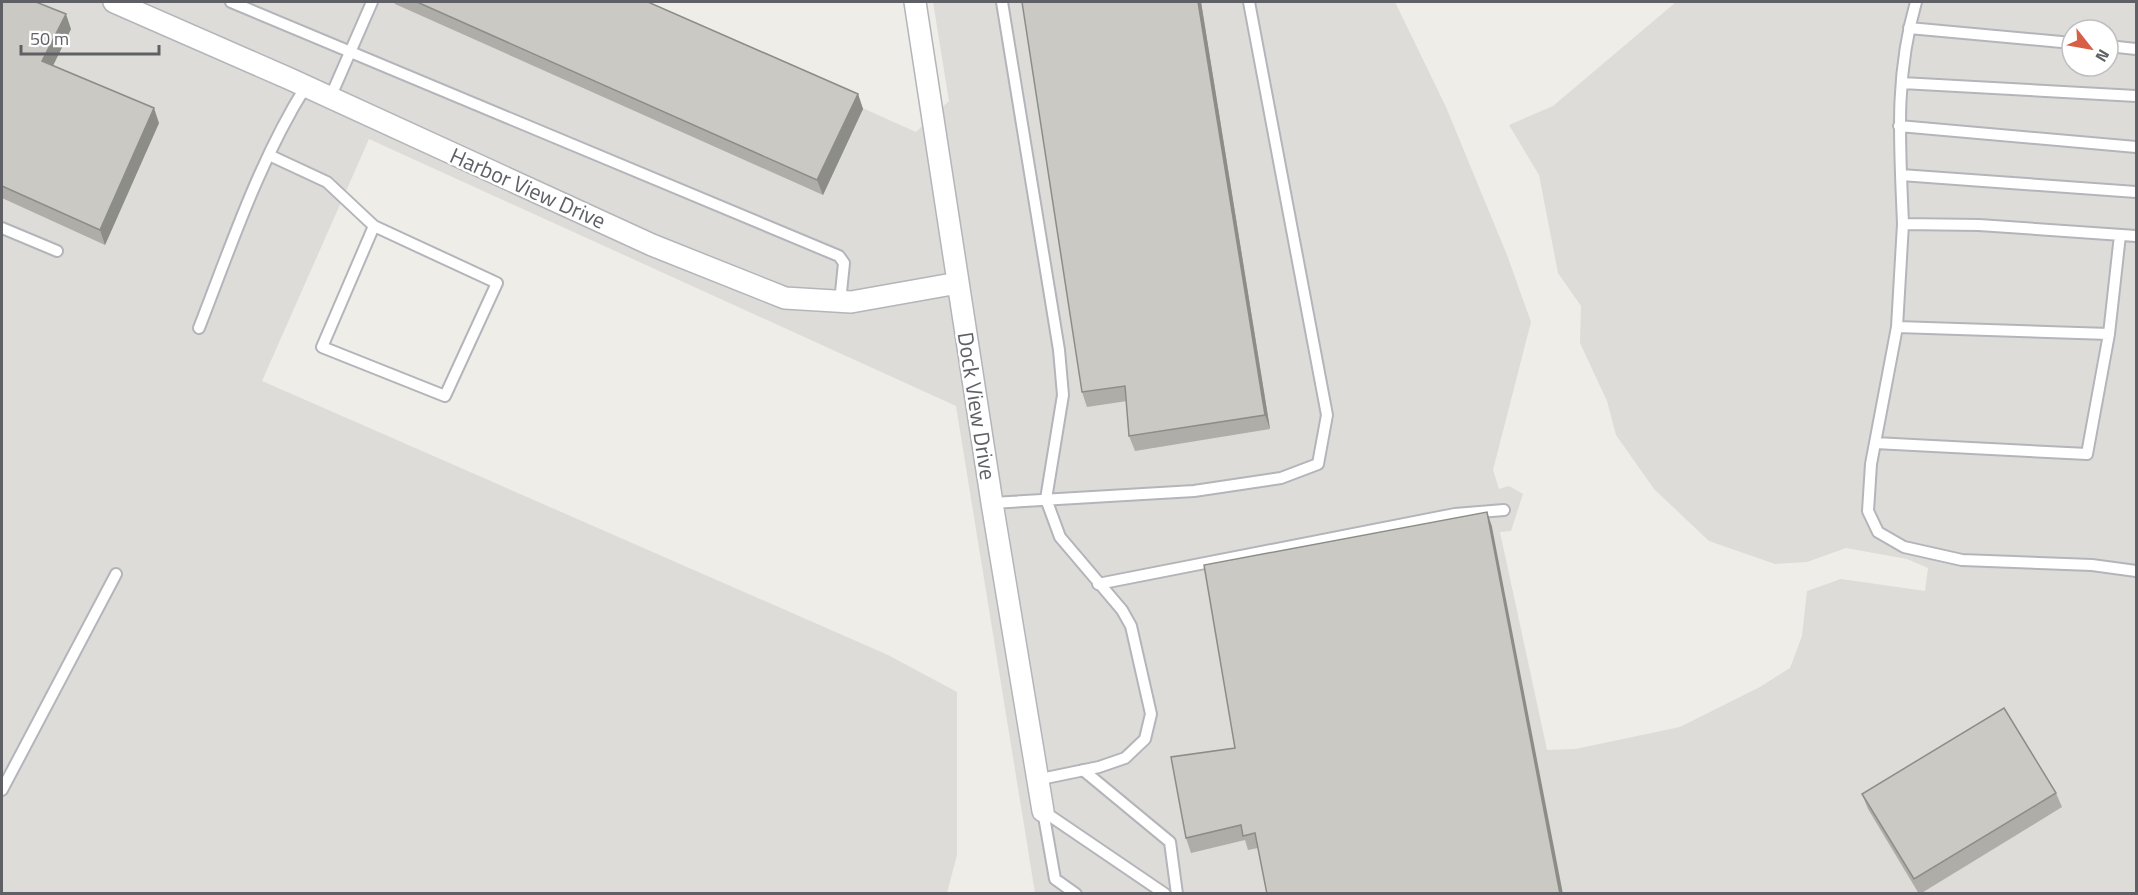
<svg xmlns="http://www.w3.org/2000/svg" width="2138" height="895" font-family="'Titillium Web',sans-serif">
<rect width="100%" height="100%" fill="#eeede7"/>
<path fill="#dddcd9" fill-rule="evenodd" d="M 2,2 L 626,2 L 916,132 L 949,101 L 933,2 L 1395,2 L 1446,107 L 1507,255 L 1531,322 L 1493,470 L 1499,489 L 1509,486 L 1523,494 L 1511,531 L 1500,532 L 1547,750 L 1575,749 L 1680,727 L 1760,687 L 1790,668 L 1802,636 L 1807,591 L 1841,579 L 1925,591 L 1928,568 L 1907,559 L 1846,548 L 1807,562 L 1775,564 L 1709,541 L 1654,489 L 1616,435 L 1607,401 L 1580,343 L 1581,306 L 1558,273 L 1539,175 L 1509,125 L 1553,106 L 1676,2 L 2136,2 L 2136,893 L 1035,893 L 956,406 L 369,139 L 262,381 L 888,655 L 957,692 L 957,855 L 947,893 L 2,894 ZM 2072,30 L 2108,30 L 2108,66 L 2072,66 Z"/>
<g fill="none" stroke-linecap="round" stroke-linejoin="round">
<defs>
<path id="service" d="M 231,2 L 839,256 L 844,263 L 840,302
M 1002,2 L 1059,350 L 1063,395 L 1046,499 L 1060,537 L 1122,610 L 1131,626 L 1151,714 L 1145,739 L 1125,758 L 1099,767 L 1036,780
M 1909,28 L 2072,43
M 2108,46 L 2136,49
M 1902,83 L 2136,96
M 330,98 L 372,2
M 1899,126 L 2136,147
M 269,155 L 327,182 L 374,226 L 497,283 L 445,396 L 322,347 L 374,226
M 1901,175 L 2136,192
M 1903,224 C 1900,146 1894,78 1916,2
M 2,228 L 57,251
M 2136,236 L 1979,225 L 1903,224 L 1897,327 L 1871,464 L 1868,511 L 1878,532 L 1904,547 L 1962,560 L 2092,565 L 2136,571
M 1897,327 L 2109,334 L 2120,235
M 199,328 C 231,246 259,161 306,86
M 1875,443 L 2087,454 L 2109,334
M 992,503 L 1194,491 L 1281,478 L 1318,464 L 1327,415 L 1249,2
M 1098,584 L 1455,514 L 1504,510
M 1083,770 L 1170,842 L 1177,894
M 2,790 L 116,574
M 1043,811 L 1165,894
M 1043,811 L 1055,879 L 1076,894"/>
<path id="minor" d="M 114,2 L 290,79 L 652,245 L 785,298 L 851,302 L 958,283
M 915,2 L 992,503 L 1043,811"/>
</defs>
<use href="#service" stroke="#b4b5ba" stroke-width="14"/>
<use href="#minor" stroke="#b4b5ba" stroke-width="24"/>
<use href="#service" stroke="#fff" stroke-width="10"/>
<use href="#minor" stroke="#fff" stroke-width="21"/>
</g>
<path fill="#aeada8" d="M 2,2 L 71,29 L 53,65 L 159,123 L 105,245 L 2,198 Z
M 394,2 L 648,2 L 858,94 L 863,109 L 823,195 L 395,4 Z
M 1201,2 L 1270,429 L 1135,451 L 1129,436 L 1127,401 L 1087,407 L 1082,392 Z
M 1487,512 L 1492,527 L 1258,848 L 1248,850 L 1245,840 L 1191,853 L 1186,838 Z
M 2056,793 L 2062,807 L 1920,894 L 1919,894 L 1868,809 L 1862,794 Z"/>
<path fill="#8d8d88" d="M 1198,2 L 1201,2 L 1270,429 L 1265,415 Z
M 66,14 L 71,29 L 48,76 L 42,61 Z
M 858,94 L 863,109 L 823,195 L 817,180 Z
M 154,108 L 159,123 L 105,245 L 100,230 Z
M 1487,512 L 1492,527 L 1563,894 L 1560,894 Z"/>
<path fill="#cac9c3" stroke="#8d8d88" stroke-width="1.5" d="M 2,2 L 36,2 L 66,14 L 42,61 L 154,108 L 100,230 L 2,186 Z
M 417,2 L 648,2 L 858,94 L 817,180 Z
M 1022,2 L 1198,2 L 1265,415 L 1129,436 L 1125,386 L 1082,392 Z
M 1487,512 L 1560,894 L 1267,894 L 1255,833 L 1243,836 L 1241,825 L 1186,838 L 1171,757 L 1235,748 L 1204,565 Z
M 2004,708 L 2056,793 L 1914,879 L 1862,794 Z"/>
<g text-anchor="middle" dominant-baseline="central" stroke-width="5" stroke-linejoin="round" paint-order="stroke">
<g font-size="22" fill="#5e6065" stroke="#fff">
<text transform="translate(528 188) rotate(24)">Harbor View Drive</text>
<text transform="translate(977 406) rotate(81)">Dock View Drive</text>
</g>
</g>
<rect width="2138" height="895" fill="none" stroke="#5e6065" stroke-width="6"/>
<g transform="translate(2090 48) rotate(121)"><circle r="28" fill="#ffffff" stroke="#bfbfc1" stroke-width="1.5"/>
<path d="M0-4.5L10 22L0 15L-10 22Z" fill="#d65f45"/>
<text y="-9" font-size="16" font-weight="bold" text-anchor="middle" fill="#5e6065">N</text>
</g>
<path d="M21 45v9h138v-9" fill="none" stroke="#5e6065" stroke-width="3"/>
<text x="30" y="45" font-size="18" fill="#5e6065" stroke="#ffffff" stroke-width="4.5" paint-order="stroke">50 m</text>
</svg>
